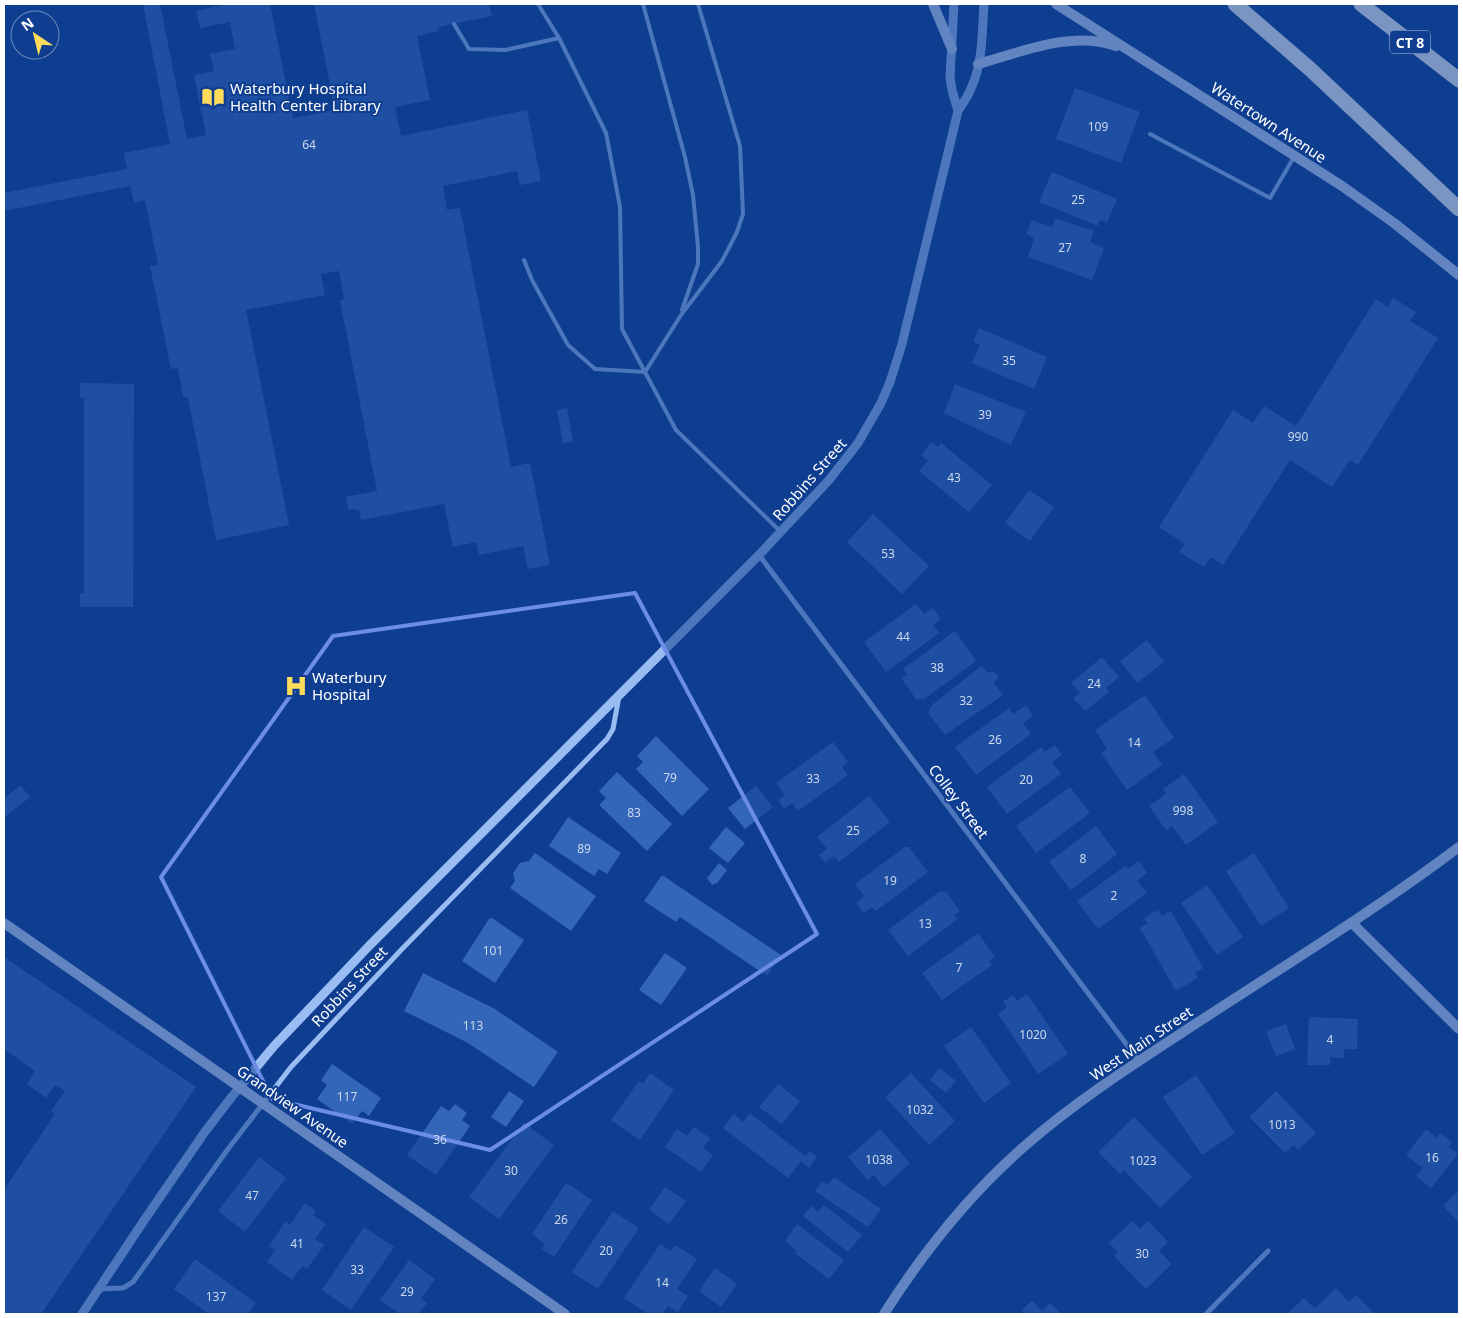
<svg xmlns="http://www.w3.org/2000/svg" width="1463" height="1318" font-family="'Noto Sans',sans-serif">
<rect width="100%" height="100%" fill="#0f3e90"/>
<path fill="#3365b8" d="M 143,4 L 160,4 L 187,139 L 206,135 L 194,75 L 214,71 L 210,54 L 235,49 L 230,22 L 200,28 L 196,11 L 227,4 L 270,4 L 293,118 L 335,110 L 314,4 L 489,4 L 492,16 L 438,27 L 439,31 L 417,36 L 430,100 L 395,107 L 401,136 L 527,110 L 541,181 L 520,185 L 517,171 L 443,186 L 447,210 L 460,208 L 511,467 L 530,463 L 550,565 L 528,569 L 523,546 L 479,555 L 476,542 L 453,547 L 444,504 L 361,520 L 359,510 L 348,509 L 346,497 L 377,491 L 340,300 L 344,299 L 339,271 L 321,274 L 325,295 L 246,310 L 289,525 L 216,540 L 188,398 L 183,396 L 178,368 L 171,369 L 150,266 L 158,265 L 145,200 L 134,203 L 130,186 L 4,211 L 4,193 L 127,169 L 124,153 L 170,144 Z
M 1075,88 L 1140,112 L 1121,163 L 1056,139 Z
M 1052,172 L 1117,199 L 1107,222 L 1100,220 L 1098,226 L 1039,202 Z
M 1055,218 L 1094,231 L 1090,242 L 1104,248 L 1092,280 L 1028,257 L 1034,238 L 1026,234 L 1032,220 L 1052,227 Z
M 1393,298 L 1416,312 L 1410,321 L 1438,338 L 1358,465 L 1350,460 L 1332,487 L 1290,460 L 1223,565 L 1211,557 L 1204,567 L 1179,552 L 1185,544 L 1159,527 L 1233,410 L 1253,423 L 1264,406 L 1296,426 L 1376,299 L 1388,307 Z
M 979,328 L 1047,357 L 1034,389 L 972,363 L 980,345 L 973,342 Z
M 80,383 L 134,384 L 133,607 L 80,607 L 80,593 L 84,593 L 84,398 L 80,398 Z
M 955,384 L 1026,412 L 1011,445 L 944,413 Z
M 567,408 L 573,442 L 563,443 L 557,410 Z
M 931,442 L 938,447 L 941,443 L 992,485 L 969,512 L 919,471 L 928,461 L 921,455 Z
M 1029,490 L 1054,507 L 1030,541 L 1005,523 Z
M 873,514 L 929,566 L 902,594 L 847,542 Z
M 916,604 L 924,614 L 933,608 L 941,619 L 933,625 L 939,633 L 886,672 L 864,642 Z
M 955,631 L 976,661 L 924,699 L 916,699 L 901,678 L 907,675 L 903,669 Z
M 1147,640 L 1164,662 L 1137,683 L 1120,661 Z
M 1102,657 L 1119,677 L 1106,688 L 1109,692 L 1085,711 L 1073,698 L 1080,693 L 1071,683 Z
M 981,666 L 988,673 L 994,671 L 999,677 L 994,683 L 1003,695 L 945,735 L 928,713 L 932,705 Z
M 1145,695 L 1174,738 L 1153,752 L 1162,765 L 1127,790 L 1101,753 L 1107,749 L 1095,730 Z
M 1026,705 L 1033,716 L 1023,723 L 1031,734 L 976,775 L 955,747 L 1009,708 L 1013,714 Z
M 656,736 L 709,789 L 682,816 L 636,769 L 643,762 L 637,756 Z
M 833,742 L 848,762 L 842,767 L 848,775 L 798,811 L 792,803 L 784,809 L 778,800 L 785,795 L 776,783 Z
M 1055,745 L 1062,755 L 1052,762 L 1061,774 L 1007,814 L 987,787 L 1041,747 L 1045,752 Z
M 617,772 L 672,824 L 647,851 L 599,805 L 606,798 L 599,791 Z
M 1184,774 L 1218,822 L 1186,845 L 1172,826 L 1166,830 L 1149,806 L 1166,794 L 1163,789 Z
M 20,785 L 30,797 L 6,816 L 4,814 L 4,799 Z
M 756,786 L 773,807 L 745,829 L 728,808 Z
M 1070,787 L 1090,813 L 1036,853 L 1016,826 Z
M 869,796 L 890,822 L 839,862 L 834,856 L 825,863 L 819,855 L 827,849 L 817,837 Z
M 568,817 L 621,853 L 607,874 L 599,869 L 594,876 L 549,846 Z
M 1096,826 L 1117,854 L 1071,890 L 1049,862 Z
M 726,827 L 745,843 L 728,863 L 709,848 Z
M 905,847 L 909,847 L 928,872 L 876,911 L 872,907 L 864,913 L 856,903 L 864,896 L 855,884 Z
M 535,853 L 596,896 L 571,931 L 510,888 L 515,881 L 513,873 L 520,863 L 529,861 Z
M 1254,853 L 1289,908 L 1261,926 L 1226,871 Z
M 1139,861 L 1147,873 L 1137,881 L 1147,893 L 1098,929 L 1077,901 L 1125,866 L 1128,869 Z
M 719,863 L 727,870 L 717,883 L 712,885 L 707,878 Z
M 662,875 L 781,955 L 767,976 L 680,917 L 676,922 L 644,901 Z
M 1207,885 L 1243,937 L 1217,955 L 1181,903 Z
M 939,892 L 946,892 L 960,911 L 954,915 L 958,919 L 908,956 L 888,930 Z
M 1158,910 L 1162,916 L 1171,911 L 1203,968 L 1195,973 L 1198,978 L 1176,991 L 1140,928 L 1148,923 L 1144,918 Z
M 492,918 L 524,940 L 495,983 L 462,961 L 489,919 Z
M 978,933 L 995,957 L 989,961 L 992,965 L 942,1000 L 922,973 Z
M 665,953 L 687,968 L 661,1005 L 639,990 Z
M 4,957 L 196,1087 L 41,1314 L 4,1314 L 4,1190 L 55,1114 L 51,1111 L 65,1091 L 55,1085 L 46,1098 L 27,1084 L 35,1071 L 4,1049 L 4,1022 L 5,1020 L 4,1019 Z
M 423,973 L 495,1009 L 558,1052 L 534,1087 L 468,1043 L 404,1011 Z
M 1027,994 L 1068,1054 L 1038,1074 L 998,1014 L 1007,1007 L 1003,1002 L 1013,995 L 1017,1001 Z
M 1309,1017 L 1358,1019 L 1357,1049 L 1344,1049 L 1344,1058 L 1330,1057 L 1330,1065 L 1307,1065 Z
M 1286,1024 L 1295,1049 L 1276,1056 L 1266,1031 Z
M 971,1027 L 1011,1083 L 984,1103 L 944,1046 Z
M 332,1064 L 381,1098 L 369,1116 L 362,1111 L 352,1124 L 317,1099 L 327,1085 L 321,1080 Z
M 939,1068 L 956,1081 L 946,1093 L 930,1080 Z
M 650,1073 L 674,1090 L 640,1140 L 611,1120 L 639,1081 L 643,1084 Z
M 911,1073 L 955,1121 L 929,1145 L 885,1097 Z
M 1196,1075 L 1235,1133 L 1202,1155 L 1163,1097 Z
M 778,1084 L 800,1101 L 782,1124 L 759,1107 Z
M 509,1091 L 524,1101 L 506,1127 L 491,1117 Z
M 1276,1091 L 1316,1133 L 1298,1150 L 1294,1145 L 1285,1153 L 1249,1117 Z
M 455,1104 L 467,1113 L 462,1120 L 470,1126 L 436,1175 L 407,1155 L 441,1106 L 449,1111 Z
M 750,1113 L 806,1157 L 809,1151 L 817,1157 L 809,1168 L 801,1161 L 788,1178 L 723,1128 L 734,1114 L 743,1122 Z
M 1134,1117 L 1192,1177 L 1160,1208 L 1124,1170 L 1120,1174 L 1098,1152 Z
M 524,1123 L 554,1145 L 499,1219 L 469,1197 Z
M 694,1127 L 710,1138 L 703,1148 L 713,1155 L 701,1172 L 665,1147 L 677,1129 L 687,1136 Z
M 880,1129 L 910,1163 L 884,1187 L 874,1175 L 868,1180 L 848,1157 Z
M 1426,1129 L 1437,1138 L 1440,1133 L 1452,1142 L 1449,1147 L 1458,1154 L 1431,1188 L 1416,1176 L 1423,1168 L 1406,1155 Z
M 259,1157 L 286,1178 L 245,1232 L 218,1211 Z
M 834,1177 L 881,1209 L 868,1227 L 815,1191 L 822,1181 L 828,1185 Z
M 566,1183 L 592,1200 L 554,1257 L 542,1249 L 545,1244 L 532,1234 Z
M 665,1187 L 686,1201 L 669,1224 L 649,1210 Z
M 1459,1189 L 1459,1222 L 1443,1206 Z
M 305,1203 L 316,1211 L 313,1215 L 326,1224 L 315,1239 L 324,1245 L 307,1269 L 302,1266 L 292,1280 L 267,1262 L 275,1250 L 269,1246 L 285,1222 L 290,1225 Z
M 824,1205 L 862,1235 L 848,1252 L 803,1216 L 811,1206 L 818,1212 Z
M 613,1211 L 639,1228 L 598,1289 L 572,1272 Z
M 1132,1221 L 1140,1229 L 1148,1221 L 1168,1242 L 1159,1251 L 1172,1264 L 1146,1289 L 1114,1256 L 1118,1252 L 1109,1243 Z
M 797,1224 L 844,1260 L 829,1279 L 795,1253 L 797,1251 L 785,1241 Z
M 364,1227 L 394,1247 L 351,1310 L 322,1290 Z
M 660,1244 L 671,1251 L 675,1245 L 697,1259 L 677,1289 L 688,1296 L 678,1312 L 668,1306 L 662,1314 L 648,1314 L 624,1298 Z
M 195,1259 L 256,1303 L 248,1314 L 209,1314 L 174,1289 Z
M 409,1260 L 435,1279 L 421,1299 L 427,1303 L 418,1314 L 413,1312 L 411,1314 L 400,1314 L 380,1300 Z
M 715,1268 L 737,1284 L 721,1307 L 699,1291 Z
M 1336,1288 L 1349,1302 L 1356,1295 L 1375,1314 L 1287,1314 L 1304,1298 L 1315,1309 Z
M 1032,1300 L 1042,1311 L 1050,1303 L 1061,1314 L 1026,1314 L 1022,1310 Z"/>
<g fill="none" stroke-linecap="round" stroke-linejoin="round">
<path stroke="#99bcf3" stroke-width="4" d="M 643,4 L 685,157 L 693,195 L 698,247 L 698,264 L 682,310
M 454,24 L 469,49 L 505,50 L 559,38 L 538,4
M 559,38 L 606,133 L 620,207 L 622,329 L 676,430 L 781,532
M 1150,134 L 1270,198 L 1294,157
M 524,260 L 532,280 L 568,345 L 595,369 L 645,372 L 681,315 L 722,261 L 737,232 L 743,214 L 740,146 L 698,4"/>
<path stroke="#99bcf3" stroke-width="5" d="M 759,555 L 1139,1061
M 98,1289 L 123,1288 L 133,1282 L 228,1149 L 291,1067 L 403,948 L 607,739 L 613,729 L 619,696
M 1206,1314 L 1268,1251"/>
<path stroke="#99bcf3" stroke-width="9" d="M 954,4 L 950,77 L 952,90 L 958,111
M 82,1314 L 143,1222 L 204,1133 L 230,1099 L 274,1046 L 369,946 L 759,555 L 829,480 L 858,443 L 881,403 L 890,382 L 902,344 L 958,111 C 963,103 969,95 972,86 C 983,62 982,30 984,4"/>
<path stroke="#c8dcfd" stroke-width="10" d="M 933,4 L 952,49
M 1056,4 L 1342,186 L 1394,223 L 1459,275
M 978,64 C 1022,52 1071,30 1116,46
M 4,923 L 565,1314
M 1352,923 L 1459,1029
M 884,1314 C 924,1251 970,1193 1027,1144 C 1074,1103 1128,1068 1180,1034 C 1274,972 1370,914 1459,847"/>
<path stroke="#fff" stroke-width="15" d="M 1235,4 L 1310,69 L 1459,209
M 1361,4 L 1459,80"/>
</g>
<path d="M0 0H1463V1318H0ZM 635,593 L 817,934 L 490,1150 L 272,1099 L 161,877 L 333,636 Z" fill="#0f3e90" fill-opacity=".55" fill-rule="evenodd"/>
<path fill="none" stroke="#6c8ce6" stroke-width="4" stroke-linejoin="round" d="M 635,593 L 817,934 L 490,1150 L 272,1099 L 161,877 L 333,636 Z"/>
<defs>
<symbol id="library-bare" viewBox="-9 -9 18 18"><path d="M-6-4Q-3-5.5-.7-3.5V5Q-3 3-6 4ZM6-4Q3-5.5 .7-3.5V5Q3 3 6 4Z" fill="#ffdb5b" stroke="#0f3e90" stroke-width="2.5" paint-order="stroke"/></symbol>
<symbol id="hospital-bare" viewBox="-9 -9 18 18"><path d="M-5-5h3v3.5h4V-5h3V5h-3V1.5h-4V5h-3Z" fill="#ffdb5b" stroke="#0f3e90" stroke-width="2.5" paint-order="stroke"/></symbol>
</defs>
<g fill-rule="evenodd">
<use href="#library-bare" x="197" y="81" width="32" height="32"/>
<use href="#hospital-bare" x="280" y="670" width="32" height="32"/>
</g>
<g text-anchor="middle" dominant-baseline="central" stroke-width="4" stroke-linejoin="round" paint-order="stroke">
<g font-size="12" fill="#ccd8ed">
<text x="1098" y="126">109</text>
<text x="309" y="144">64</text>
<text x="1078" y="199">25</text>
<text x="1065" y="247">27</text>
<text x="1009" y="360">35</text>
<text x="985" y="414">39</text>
<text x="1298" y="436">990</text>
<text x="954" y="477">43</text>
<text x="888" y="553">53</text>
<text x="903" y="636">44</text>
<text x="937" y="667">38</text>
<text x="1094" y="683">24</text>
<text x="966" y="700">32</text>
<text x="995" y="739">26</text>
<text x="1134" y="742">14</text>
<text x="670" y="777">79</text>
<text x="813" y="778">33</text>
<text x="1026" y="779">20</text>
<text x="1183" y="810">998</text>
<text x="634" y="812">83</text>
<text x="853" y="830">25</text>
<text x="584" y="848">89</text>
<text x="1083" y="858">8</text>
<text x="890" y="880">19</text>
<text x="1114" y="895">2</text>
<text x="925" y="923">13</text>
<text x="493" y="950">101</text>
<text x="959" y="967">7</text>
<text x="473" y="1025">113</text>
<text x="1033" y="1034">1020</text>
<text x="1330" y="1039">4</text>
<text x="347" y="1096">117</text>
<text x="920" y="1109">1032</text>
<text x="1282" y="1124">1013</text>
<text x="440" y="1139">36</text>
<text x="1432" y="1157">16</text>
<text x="879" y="1159">1038</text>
<text x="1143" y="1160">1023</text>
<text x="511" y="1170">30</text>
<text x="252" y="1195">47</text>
<text x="561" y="1219">26</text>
<text x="297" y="1243">41</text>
<text x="606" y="1250">20</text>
<text x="1142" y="1253">30</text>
<text x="357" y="1269">33</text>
<text x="662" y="1282">14</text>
<text x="407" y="1291">29</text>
<text x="216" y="1296">137</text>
</g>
<rect fill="#0f3e90" stroke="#b7c5de" stroke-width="1" x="1390" y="30.5" width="40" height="23" rx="4"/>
<g font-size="14" font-weight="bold" fill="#fff">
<text x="1410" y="42">CT 8</text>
</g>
<g font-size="15" fill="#fff" stroke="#0f3e90" text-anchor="start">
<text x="230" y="88">Waterbury Hospital<tspan x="230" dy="17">Health Center Library</tspan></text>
<text x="312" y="677">Waterbury<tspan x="312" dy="17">Hospital</tspan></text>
</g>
<g font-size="15" fill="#fff" stroke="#0f3e90">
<text transform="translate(1269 122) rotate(33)">Watertown Avenue</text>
<text transform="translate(809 479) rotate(-49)">Robbins Street</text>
<text transform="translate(959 801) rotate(53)">Colley Street</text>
<text transform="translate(349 986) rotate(-47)">Robbins Street</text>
<text transform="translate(1141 1043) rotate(-34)">West Main Street</text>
<text transform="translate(293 1106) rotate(35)">Grandview Avenue</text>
</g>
</g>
<rect width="1463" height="1318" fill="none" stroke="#ffffff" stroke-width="10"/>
<g transform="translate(35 35) rotate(325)"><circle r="24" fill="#0f3e90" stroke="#6f8bbc"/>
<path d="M0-4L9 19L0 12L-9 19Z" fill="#ffdb5b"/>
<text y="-8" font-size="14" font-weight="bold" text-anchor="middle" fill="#ffffff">N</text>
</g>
</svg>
